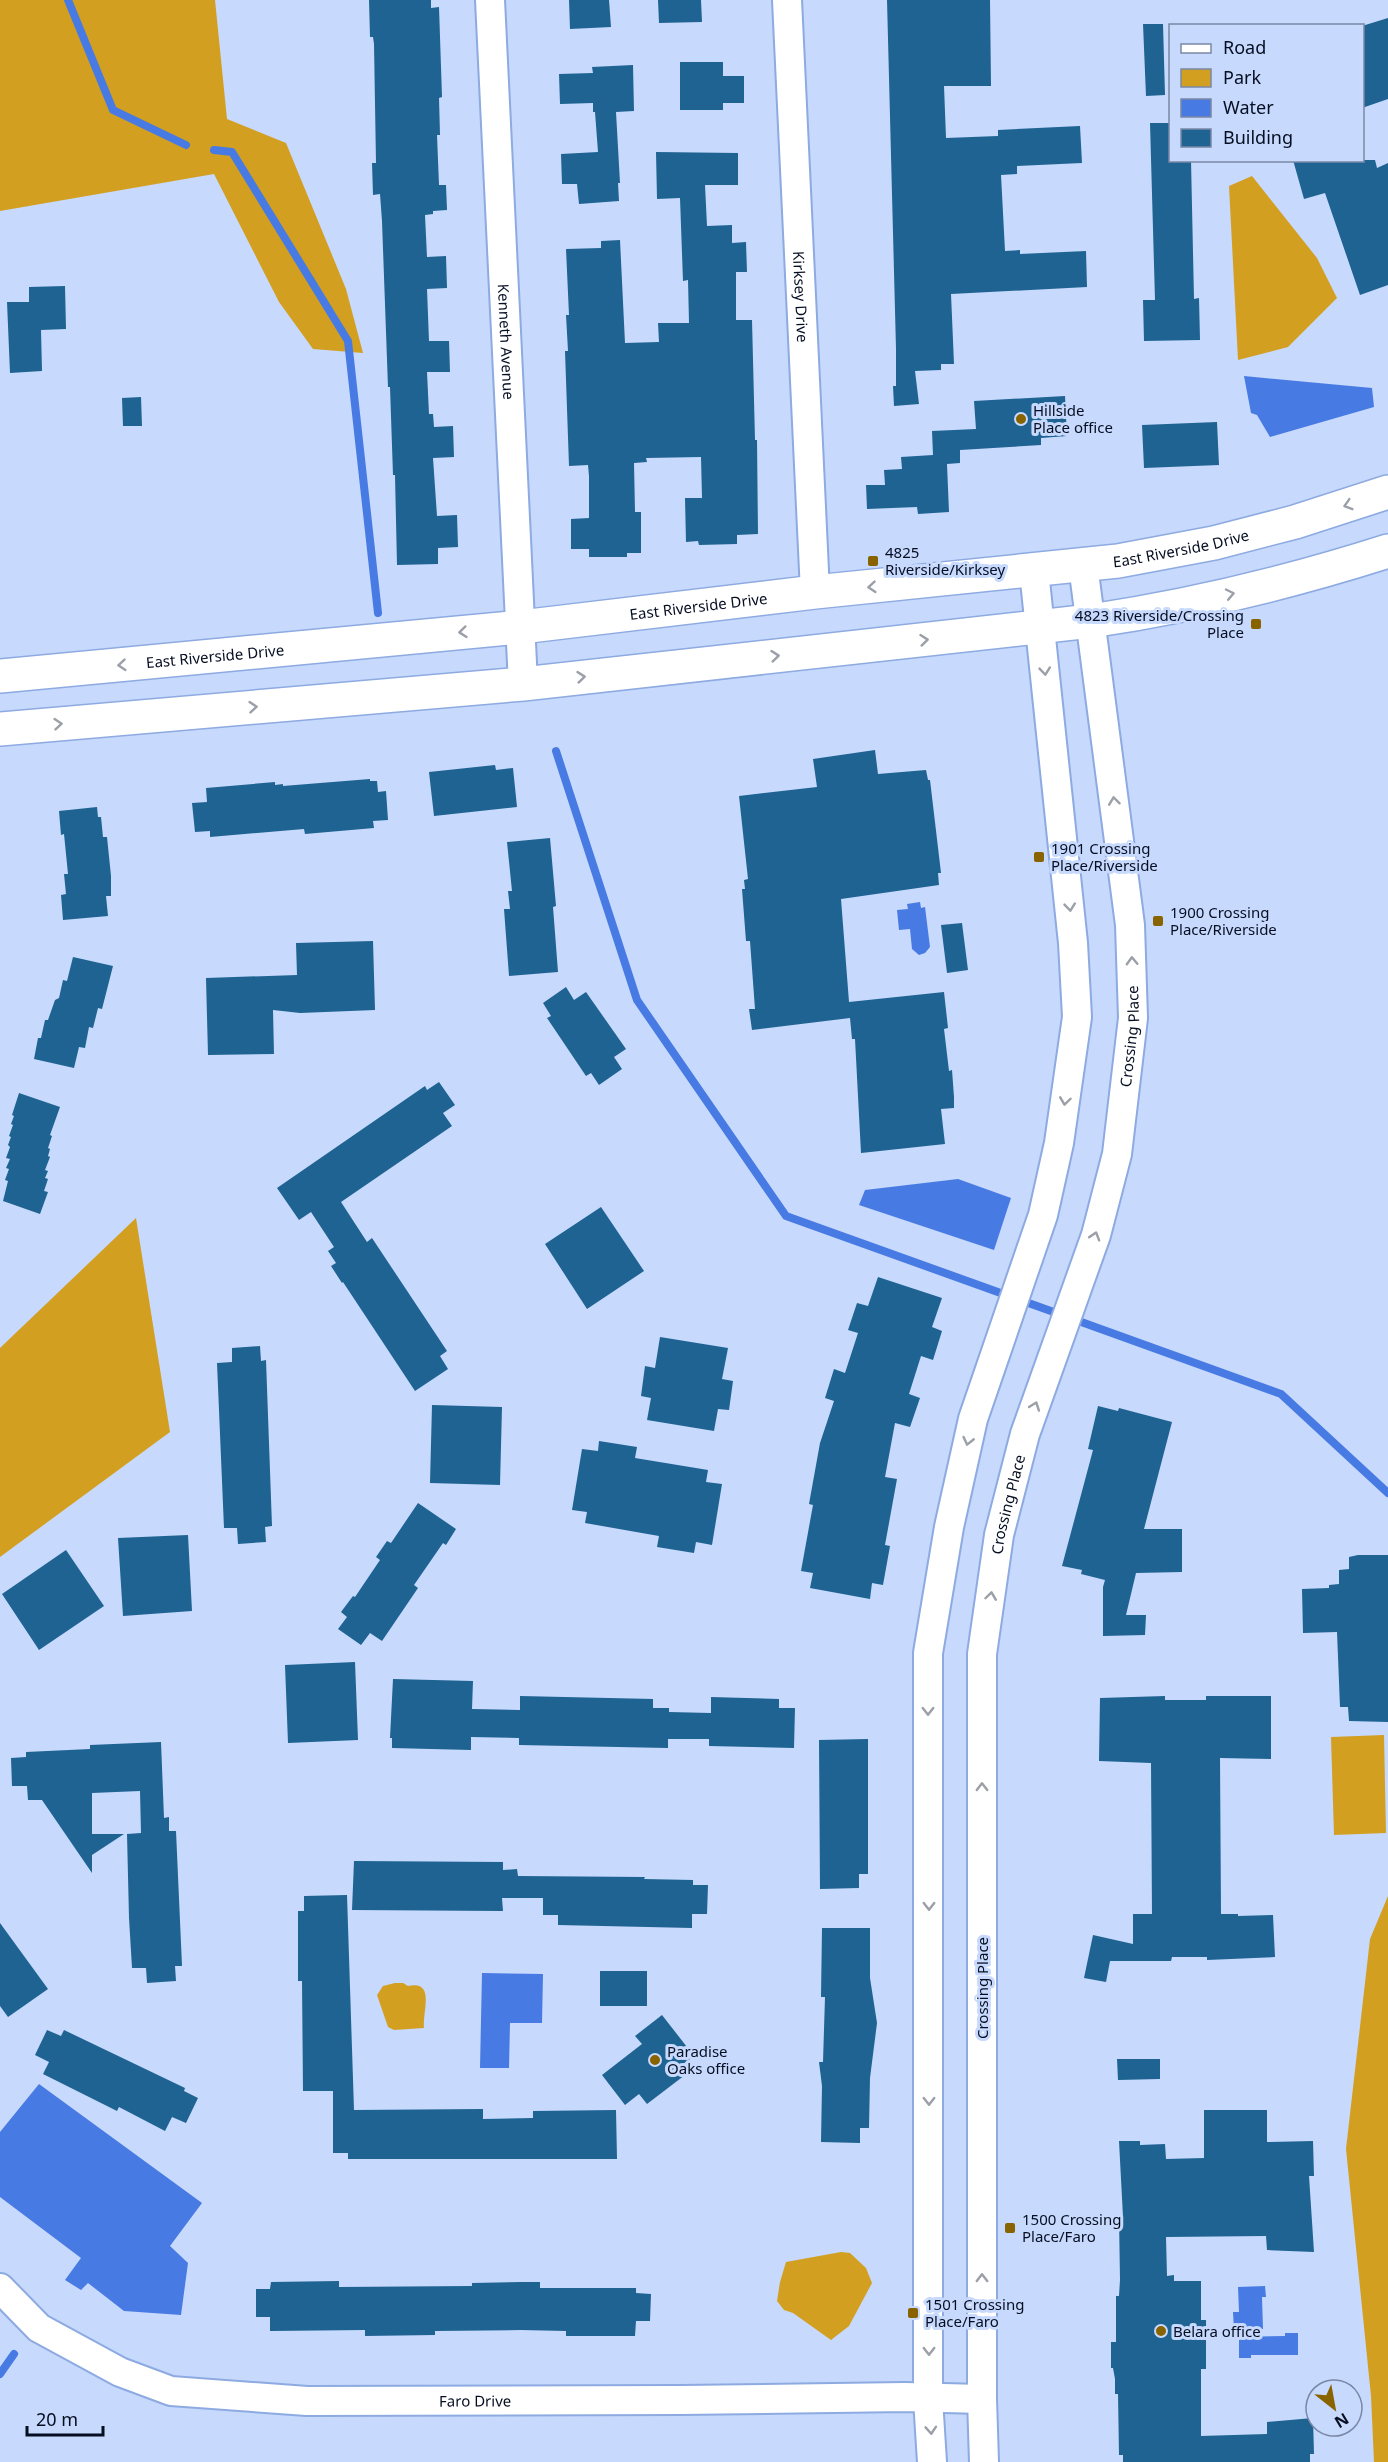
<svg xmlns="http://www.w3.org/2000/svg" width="1388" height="2462" font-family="'Noto Sans',sans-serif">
<rect width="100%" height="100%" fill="#c7d9fc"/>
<path fill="#d39f21" d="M 0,0 L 215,0 L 227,119 L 286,143 L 346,289 L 363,353 L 313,349 L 279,302 L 214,174 L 0,211 Z
M 1252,176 L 1317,258 L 1337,298 L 1288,347 L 1238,360 L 1229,186 Z
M 136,1218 L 170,1432 L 0,1557 L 0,1348 Z
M 1384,1735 L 1386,1833 L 1334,1835 L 1331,1737 Z
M 1388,1896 L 1388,2462 L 1374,2462 L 1371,2396 L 1346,2149 L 1370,1939 Z
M 395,1983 L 403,1983 L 408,1986 C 436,1980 422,2012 424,2028 L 394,2030 L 388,2027 L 377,1995 L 383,1986 Z
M 841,2252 L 850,2253 L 866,2268 L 872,2283 L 849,2326 L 831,2340 L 793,2313 L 784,2310 L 777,2301 L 780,2282 L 786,2262 Z"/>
<path fill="#487ae3" d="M 1244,376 L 1372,388 L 1374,407 L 1270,437 L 1257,415 L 1251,413 Z
M 920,902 L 921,908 L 925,907 L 930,947 L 925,953 L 919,955 L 912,949 L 910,929 L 899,930 L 897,910 L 908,909 L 907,904 Z
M 958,1179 L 1011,1198 L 994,1250 L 859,1205 L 865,1190 Z
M 482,1973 L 543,1974 L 542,2023 L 510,2023 L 509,2068 L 480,2068 Z
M 39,2084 L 202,2203 L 170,2246 L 188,2263 L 181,2315 L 124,2311 L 88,2283 L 81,2290 L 65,2280 L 81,2258 L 0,2197 L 0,2132 Z
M 1265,2286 L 1266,2297 L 1262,2297 L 1263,2329 L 1234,2330 L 1233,2312 L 1239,2312 L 1238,2287 Z
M 1285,2333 L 1298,2333 L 1298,2355 L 1251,2355 L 1251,2358 L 1239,2358 L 1239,2337 L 1285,2336 Z"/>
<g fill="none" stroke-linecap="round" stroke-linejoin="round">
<path stroke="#487ae3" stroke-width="8" d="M 68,0 L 113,110 L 186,145
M 214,150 L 232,152 L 348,341 L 378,613
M 556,751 L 637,1000 L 786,1216 L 1062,1315
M 1073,1319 L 1281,1394 L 1388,1493
M 0,2374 L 14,2354"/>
</g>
<path fill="#1e6392" d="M 369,0 L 431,0 L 431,8 L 439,7 L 442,97 L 439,98 L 440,135 L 437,135 L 439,185 L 446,185 L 447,210 L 433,211 L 433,214 L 425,215 L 427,257 L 446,256 L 447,288 L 427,289 L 429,341 L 449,341 L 450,372 L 427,372 L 429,414 L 433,414 L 434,427 L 453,426 L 454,457 L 433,458 L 437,516 L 457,515 L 458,547 L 438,548 L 438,564 L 397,565 L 395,475 L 393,475 L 390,387 L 388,387 L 382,221 L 380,194 L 373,195 L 372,163 L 376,163 L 374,44 L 373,37 L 370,37 Z
M 569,0 L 609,0 L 611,27 L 570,29 Z
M 658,0 L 701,0 L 702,22 L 659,23 Z
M 887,0 L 990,0 L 991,86 L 944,86 L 946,138 L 998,136 L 998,130 L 1080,126 L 1082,163 L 1017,166 L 1017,174 L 1001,175 L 1005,251 L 1020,250 L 1020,254 L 1086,251 L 1087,287 L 951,294 L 954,364 L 941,364 L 941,370 L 915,371 L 919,404 L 894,406 L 893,386 L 896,386 L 896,349 Z
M 1388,18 L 1388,99 L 1362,108 L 1362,26 Z
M 1143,24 L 1163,24 L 1165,95 L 1146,96 Z
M 680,62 L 723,62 L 723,76 L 744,76 L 744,103 L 723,103 L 723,110 L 680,110 Z
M 633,65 L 634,111 L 616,112 L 620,183 L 618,183 L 619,201 L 579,204 L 577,184 L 562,184 L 561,154 L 598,152 L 595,112 L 593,112 L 593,103 L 560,104 L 559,74 L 593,73 L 592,67 Z
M 1150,123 L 1170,123 L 1170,160 L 1191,160 L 1194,299 L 1199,298 L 1200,340 L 1144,341 L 1143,300 L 1155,300 Z
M 656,152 L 738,153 L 738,185 L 705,185 L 707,226 L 732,225 L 732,243 L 746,242 L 747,272 L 736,272 L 736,320 L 752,320 L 755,440 L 757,440 L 758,534 L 737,535 L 737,544 L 699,545 L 698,541 L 686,542 L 685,498 L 702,498 L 701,457 L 646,458 L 647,462 L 634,463 L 635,512 L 641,512 L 641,553 L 627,553 L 627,557 L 589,557 L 589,549 L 571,549 L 571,519 L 589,518 L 589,476 L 588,465 L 569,466 L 565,351 L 568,351 L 566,315 L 569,315 L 566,249 L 601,248 L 601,241 L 620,240 L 625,343 L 659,342 L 658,323 L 689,323 L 688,280 L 683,281 L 680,198 L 657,199 Z
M 1293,160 L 1375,160 L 1377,168 L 1388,163 L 1388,285 L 1360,295 L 1325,193 L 1304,199 Z
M 65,286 L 66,329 L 41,330 L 42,371 L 10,373 L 7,302 L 29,302 L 29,287 Z
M 1065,396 L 1067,436 L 1041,438 L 1041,445 L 960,450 L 960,463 L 947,464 L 949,512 L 918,514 L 917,507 L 867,509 L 866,485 L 885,485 L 884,470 L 902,469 L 901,457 L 933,455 L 932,431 L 976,429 L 974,401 Z
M 141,397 L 142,426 L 123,426 L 122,398 Z
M 1217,422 L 1219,465 L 1144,468 L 1142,425 Z
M 875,750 L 878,774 L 926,770 L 928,780 L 930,780 L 941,873 L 938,873 L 939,885 L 841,899 L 849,1002 L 944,992 L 948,1028 L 944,1029 L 949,1071 L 952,1070 L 954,1097 L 954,1108 L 941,1109 L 945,1144 L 861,1153 L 855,1039 L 852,1039 L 850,1018 L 752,1030 L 749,1009 L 755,1009 L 750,941 L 746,941 L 742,889 L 745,889 L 744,880 L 748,879 L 739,796 L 817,787 L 813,759 Z
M 495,765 L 496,770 L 513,768 L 517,807 L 434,816 L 429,772 Z
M 370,779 L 370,781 L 377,781 L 378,792 L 386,791 L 388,820 L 373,821 L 374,828 L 305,834 L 304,829 L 210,837 L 210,831 L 195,832 L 192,803 L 207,802 L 206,788 L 275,782 L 275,785 L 283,784 L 283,786 Z
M 97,807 L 98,817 L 101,817 L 103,837 L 107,837 L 111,876 L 111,896 L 106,896 L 108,916 L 63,920 L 61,895 L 66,894 L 64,874 L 68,874 L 64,834 L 61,835 L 59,811 Z
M 550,838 L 556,906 L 553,907 L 558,972 L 509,976 L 504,909 L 510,909 L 508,891 L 512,891 L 507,842 Z
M 962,923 L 968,970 L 947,973 L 941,925 Z
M 373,941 L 375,1010 L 300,1013 L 273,1010 L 274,1054 L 208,1055 L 206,978 L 297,975 L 296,943 Z
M 73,957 L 113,966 L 102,1009 L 98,1008 L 93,1028 L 89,1027 L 85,1048 L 79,1047 L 74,1068 L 34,1059 L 38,1038 L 41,1038 L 45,1020 L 48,1020 L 55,1000 L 59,998 L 63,980 L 67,981 Z
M 566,987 L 574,1000 L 586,992 L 626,1049 L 614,1057 L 622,1069 L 599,1085 L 591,1073 L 586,1076 L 547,1018 L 551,1016 L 543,1003 Z
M 439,1082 L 455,1105 L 443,1113 L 452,1126 L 341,1202 L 367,1242 L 372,1238 L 447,1351 L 440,1356 L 448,1369 L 415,1391 L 343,1282 L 342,1283 L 331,1266 L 336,1263 L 328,1251 L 334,1247 L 311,1212 L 299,1220 L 277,1188 L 425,1086 L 427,1090 Z
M 19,1093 L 60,1107 L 50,1135 L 52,1136 L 48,1148 L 50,1149 L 48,1156 L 50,1157 L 45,1170 L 48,1171 L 45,1178 L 48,1179 L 44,1191 L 48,1192 L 40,1214 L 3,1201 L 8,1181 L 5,1180 L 9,1169 L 6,1168 L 10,1159 L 6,1158 L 10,1147 L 8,1145 L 11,1137 L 9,1136 L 13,1125 L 11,1124 L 14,1116 L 12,1115 Z
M 601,1207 L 644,1271 L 587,1309 L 545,1244 Z
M 878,1277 L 942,1298 L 932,1327 L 942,1331 L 933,1360 L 921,1356 L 909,1394 L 920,1398 L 910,1427 L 895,1423 L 885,1477 L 897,1479 L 885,1545 L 890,1546 L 883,1585 L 872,1583 L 870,1599 L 810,1588 L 813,1573 L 801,1571 L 813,1505 L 809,1504 L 820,1443 L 834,1401 L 825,1398 L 834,1369 L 845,1373 L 858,1333 L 848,1330 L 857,1303 L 868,1306 Z
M 660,1337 L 728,1348 L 722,1379 L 733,1381 L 729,1410 L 718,1409 L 714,1431 L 647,1420 L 651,1398 L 641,1396 L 645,1366 L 655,1368 Z
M 260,1346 L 261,1361 L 266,1360 L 272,1526 L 265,1527 L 266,1542 L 238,1544 L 237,1528 L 224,1528 L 217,1363 L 232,1362 L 232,1348 Z
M 432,1405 L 502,1407 L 500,1485 L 430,1483 Z
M 1098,1406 L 1118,1411 L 1119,1408 L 1172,1422 L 1144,1529 L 1182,1529 L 1182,1572 L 1136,1573 L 1126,1615 L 1146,1615 L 1145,1635 L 1103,1636 L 1103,1587 L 1105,1580 L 1081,1574 L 1082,1570 L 1062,1566 L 1093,1450 L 1088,1449 Z
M 599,1441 L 637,1447 L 635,1458 L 708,1470 L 706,1482 L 722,1484 L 712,1545 L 696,1542 L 694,1553 L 657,1547 L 659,1536 L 585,1523 L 587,1512 L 572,1510 L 582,1449 L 598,1451 Z
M 418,1503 L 456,1529 L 446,1545 L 443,1543 L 414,1585 L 418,1588 L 382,1641 L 370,1633 L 361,1645 L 338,1629 L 347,1617 L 341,1612 L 353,1596 L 355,1597 L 380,1560 L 376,1557 L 387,1541 L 391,1543 Z
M 188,1535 L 192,1611 L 123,1616 L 118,1538 Z
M 66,1550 L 104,1606 L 39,1650 L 2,1594 Z
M 1358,1555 L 1388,1555 L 1388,1722 L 1349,1721 L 1348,1707 L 1340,1707 L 1337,1632 L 1303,1633 L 1302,1589 L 1329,1588 L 1329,1585 L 1339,1584 L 1339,1570 L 1349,1569 L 1349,1557 Z
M 355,1662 L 358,1740 L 288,1743 L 285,1665 Z
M 393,1679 L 473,1681 L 472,1709 L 520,1710 L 520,1696 L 653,1699 L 653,1708 L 669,1708 L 669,1712 L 711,1713 L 711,1697 L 779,1699 L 779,1708 L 795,1708 L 794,1748 L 709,1746 L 709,1739 L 668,1739 L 668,1748 L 519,1745 L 519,1738 L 471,1737 L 471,1750 L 392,1748 L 392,1738 L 390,1738 Z
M 1165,1696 L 1165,1700 L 1206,1700 L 1206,1696 L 1271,1696 L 1271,1759 L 1220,1758 L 1221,1914 L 1238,1914 L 1238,1916 L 1273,1915 L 1275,1957 L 1207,1960 L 1207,1957 L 1172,1957 L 1171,1961 L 1110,1961 L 1106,1982 L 1084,1978 L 1093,1935 L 1133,1944 L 1133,1914 L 1152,1914 L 1151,1763 L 1099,1761 L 1100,1698 Z
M 868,1739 L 868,1874 L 859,1874 L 859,1888 L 820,1889 L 819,1740 Z
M 161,1742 L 164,1818 L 169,1817 L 169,1831 L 176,1831 L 182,1966 L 175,1966 L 176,1981 L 147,1983 L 146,1968 L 132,1968 L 129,1918 L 127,1834 L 141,1833 L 140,1791 L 92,1793 L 92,1834 L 124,1834 L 92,1855 L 92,1873 L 42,1800 L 28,1800 L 27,1786 L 12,1786 L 11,1758 L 26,1757 L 26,1752 L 90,1749 L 90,1745 Z
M 354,1861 L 503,1862 L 503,1870 L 517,1869 L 518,1876 L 645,1877 L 644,1879 L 693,1880 L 693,1885 L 708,1885 L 707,1914 L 692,1914 L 692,1928 L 558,1925 L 558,1915 L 543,1915 L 543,1898 L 502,1898 L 503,1911 L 352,1910 Z
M 347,1895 L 354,2110 L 483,2109 L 483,2119 L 533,2118 L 533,2111 L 616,2110 L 617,2159 L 348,2159 L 348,2153 L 333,2153 L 333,2091 L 303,2091 L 302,1981 L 298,1981 L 298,1911 L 304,1911 L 304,1896 Z
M 0,1923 L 48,1989 L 8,2017 L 0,2006 Z
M 822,1928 L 870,1928 L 870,1978 L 877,2023 L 870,2078 L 869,2128 L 860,2128 L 860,2143 L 821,2142 L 822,2086 L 819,2062 L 823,2062 L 825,1997 L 821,1997 Z
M 600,1971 L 647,1971 L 647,2006 L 600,2006 Z
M 662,2015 L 694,2056 L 683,2064 L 687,2069 L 683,2072 L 685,2075 L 647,2104 L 639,2094 L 625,2105 L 602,2075 L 642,2044 L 635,2036 Z
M 47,2030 L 61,2036 L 64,2030 L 185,2088 L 184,2091 L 198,2098 L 186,2123 L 172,2117 L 165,2131 L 119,2107 L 117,2111 L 43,2074 L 49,2062 L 35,2055 Z
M 1117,2059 L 1160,2059 L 1160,2079 L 1118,2080 Z
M 1204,2110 L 1267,2110 L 1267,2142 L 1313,2141 L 1314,2176 L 1309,2176 L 1314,2252 L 1267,2250 L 1266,2236 L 1166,2237 L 1167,2276 L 1174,2275 L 1174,2281 L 1201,2281 L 1201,2320 L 1206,2320 L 1206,2369 L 1201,2369 L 1201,2436 L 1267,2434 L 1267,2422 L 1313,2418 L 1314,2454 L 1310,2454 L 1310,2462 L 1123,2462 L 1123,2455 L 1119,2455 L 1118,2394 L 1115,2394 L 1115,2379 L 1113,2368 L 1111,2368 L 1111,2342 L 1116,2342 L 1116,2296 L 1119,2296 L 1120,2280 L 1119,2217 L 1123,2217 L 1119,2141 L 1140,2141 L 1140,2145 L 1165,2144 L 1166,2159 L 1204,2158 Z
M 339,2281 L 339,2287 L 472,2286 L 472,2283 L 521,2282 L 540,2282 L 540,2288 L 636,2288 L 636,2293 L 651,2294 L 650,2321 L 636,2321 L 635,2336 L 566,2336 L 566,2331 L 521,2330 L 435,2331 L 435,2335 L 365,2336 L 365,2330 L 270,2331 L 270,2317 L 256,2317 L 256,2289 L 270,2289 L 271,2282 Z"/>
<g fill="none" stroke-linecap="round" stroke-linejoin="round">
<defs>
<g id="minor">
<path id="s1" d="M 490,0 L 523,684"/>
<path id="s2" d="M 787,0 L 815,592"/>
<path id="s3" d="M 0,2288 L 39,2328 L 120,2372 L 171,2391 L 307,2401 L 680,2400 L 905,2397 L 982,2399"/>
<path d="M 932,2462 L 928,2399 L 928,1653 L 949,1527 L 973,1419 L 1043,1215 L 1059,1143 L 1077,1017 L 1073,943 L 1034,571"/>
<path id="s4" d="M 984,2462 L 982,2399 L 982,1654 L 999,1535 L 1025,1434 L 1096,1235 L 1117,1154 L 1133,1018 L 1130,925 L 1083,565"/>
</g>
<g id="major">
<path id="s5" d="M 0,676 L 521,627 L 815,592 L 1118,561 L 1214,543 L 1295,522 L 1388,492"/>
<path d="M 0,729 L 523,684 L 1091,621 C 1192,606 1291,582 1388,551"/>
</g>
</defs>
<use href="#minor" stroke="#8daae1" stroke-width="32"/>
<use href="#major" stroke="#8daae1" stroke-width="36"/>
<use href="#minor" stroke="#fff" stroke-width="28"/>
<use href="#major" stroke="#fff" stroke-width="33"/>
</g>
<defs><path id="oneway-chevron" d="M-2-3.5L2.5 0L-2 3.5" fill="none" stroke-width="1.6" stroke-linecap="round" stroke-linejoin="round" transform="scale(1.5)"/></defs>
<g stroke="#9b9fa7">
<use href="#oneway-chevron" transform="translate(1348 505) rotate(163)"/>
<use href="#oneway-chevron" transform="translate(872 587) rotate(175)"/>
<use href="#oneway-chevron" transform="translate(1230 594) rotate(-12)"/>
<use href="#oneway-chevron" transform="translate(463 632) rotate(174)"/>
<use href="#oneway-chevron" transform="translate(924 640) rotate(-6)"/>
<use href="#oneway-chevron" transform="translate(775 656) rotate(-6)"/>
<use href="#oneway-chevron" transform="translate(122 665) rotate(175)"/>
<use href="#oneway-chevron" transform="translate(1045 671) rotate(84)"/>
<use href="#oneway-chevron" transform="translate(581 677) rotate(-6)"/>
<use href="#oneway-chevron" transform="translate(253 707) rotate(-5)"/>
<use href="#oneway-chevron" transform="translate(58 724) rotate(-5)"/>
<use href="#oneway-chevron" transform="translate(1114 801) rotate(-97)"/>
<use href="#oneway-chevron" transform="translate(1070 907) rotate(84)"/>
<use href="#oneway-chevron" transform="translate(1132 961) rotate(-92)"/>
<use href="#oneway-chevron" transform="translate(1065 1101) rotate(98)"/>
<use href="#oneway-chevron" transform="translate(1095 1236) rotate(-73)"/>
<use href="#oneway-chevron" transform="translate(1035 1406) rotate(-70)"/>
<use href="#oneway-chevron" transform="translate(968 1441) rotate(103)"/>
<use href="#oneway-chevron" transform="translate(991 1596) rotate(-82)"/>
<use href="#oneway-chevron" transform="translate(928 1711) rotate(90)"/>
<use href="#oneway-chevron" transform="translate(982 1787) rotate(-90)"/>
<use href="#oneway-chevron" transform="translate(929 1906) rotate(90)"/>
<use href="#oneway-chevron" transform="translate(929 2101) rotate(90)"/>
<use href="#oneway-chevron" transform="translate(982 2278) rotate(-90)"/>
<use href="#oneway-chevron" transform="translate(929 2351) rotate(90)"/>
<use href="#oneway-chevron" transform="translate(931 2430) rotate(86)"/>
</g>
<g fill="#886300" stroke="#c7d9fc" stroke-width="2">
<circle cx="1021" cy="419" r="6"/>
<rect x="867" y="555" width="12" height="12" rx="3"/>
<rect x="1250" y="618" width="12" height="12" rx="3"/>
<rect x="1033" y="851" width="12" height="12" rx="3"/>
<rect x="1152" y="915" width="12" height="12" rx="3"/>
<circle cx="655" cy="2060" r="6"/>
<rect x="1004" y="2222" width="12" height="12" rx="3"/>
<rect x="907" y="2307" width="12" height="12" rx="3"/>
<circle cx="1161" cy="2331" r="6"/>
</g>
<g text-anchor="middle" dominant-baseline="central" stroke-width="6" stroke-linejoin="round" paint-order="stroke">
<g font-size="15" fill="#060e22" stroke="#c7d9fc">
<text stroke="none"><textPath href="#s2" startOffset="297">Kirksey Drive</textPath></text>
<text stroke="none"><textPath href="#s1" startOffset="342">Kenneth Avenue</textPath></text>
<text stroke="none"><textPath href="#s5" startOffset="1188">East Riverside Drive</textPath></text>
<text stroke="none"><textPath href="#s5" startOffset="702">East Riverside Drive</textPath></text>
<text stroke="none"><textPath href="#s5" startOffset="216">East Riverside Drive</textPath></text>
<text stroke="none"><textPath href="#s4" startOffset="1446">Crossing Place</textPath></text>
<text stroke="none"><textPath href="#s4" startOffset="960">Crossing Place</textPath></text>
<text transform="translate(982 1988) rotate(-90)">Crossing Place</text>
<text stroke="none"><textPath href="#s3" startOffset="507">Faro Drive</textPath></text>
</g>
<g font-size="15" fill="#060e22" stroke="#c7d9fc" text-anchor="start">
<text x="1033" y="410">Hillside<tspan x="1033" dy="17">Place office</tspan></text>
<text x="885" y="552">4825<tspan x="885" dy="17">Riverside/Kirksey</tspan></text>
<text x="1244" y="615" text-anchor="end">4823 Riverside/Crossing<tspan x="1244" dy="17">Place</tspan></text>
<text x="1051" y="848">1901 Crossing<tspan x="1051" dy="17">Place/Riverside</tspan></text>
<text x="1170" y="912">1900 Crossing<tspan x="1170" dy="17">Place/Riverside</tspan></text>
<text x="667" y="2051">Paradise<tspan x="667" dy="17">Oaks office</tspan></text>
<text x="1022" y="2219">1500 Crossing<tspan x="1022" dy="17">Place/Faro</tspan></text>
<text x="925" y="2304">1501 Crossing<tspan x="925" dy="17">Place/Faro</tspan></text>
<text x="1173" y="2331">Belara office</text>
</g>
</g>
<rect x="1169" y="24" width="195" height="138" fill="#c7d9fc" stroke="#7a88a5" stroke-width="1.5"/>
<rect x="1181" y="44" width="30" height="9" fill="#ffffff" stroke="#7a88a5" stroke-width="1.5"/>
<text x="1223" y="54" font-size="18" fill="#060e22">Road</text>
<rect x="1181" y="69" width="30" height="18" fill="#d39f21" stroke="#7a88a5" stroke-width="1.5"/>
<text x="1223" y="84" font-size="18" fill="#060e22">Park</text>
<rect x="1181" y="99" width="30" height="18" fill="#487ae3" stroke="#7a88a5" stroke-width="1.5"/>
<text x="1223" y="114" font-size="18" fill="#060e22">Water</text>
<rect x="1181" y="129" width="30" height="18" fill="#1e6392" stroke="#7a88a5" stroke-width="1.5"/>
<text x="1223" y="144" font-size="18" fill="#060e22">Building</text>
<g transform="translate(1334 2408) rotate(149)"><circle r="28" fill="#c7d9fc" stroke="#7a88a5" stroke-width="1.5"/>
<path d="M0-4.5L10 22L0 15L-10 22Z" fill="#886300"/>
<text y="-9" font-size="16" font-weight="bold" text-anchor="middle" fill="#060e22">N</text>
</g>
<path d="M27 2426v9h76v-9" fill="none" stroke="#060e22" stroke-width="3"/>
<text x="36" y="2426" font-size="18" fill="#060e22" stroke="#c7d9fc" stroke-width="4.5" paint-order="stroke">20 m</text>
</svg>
